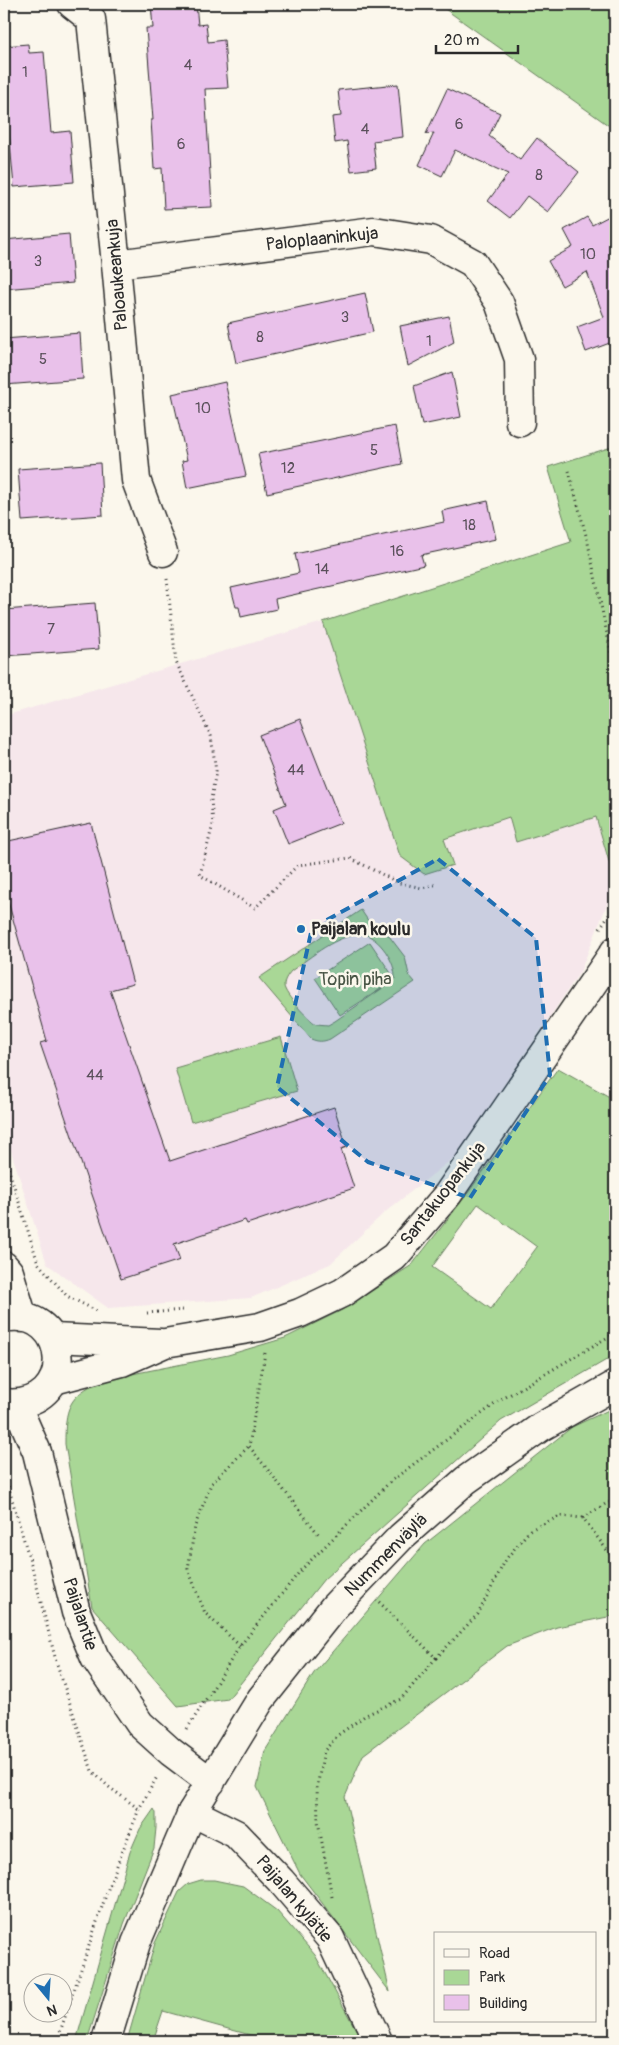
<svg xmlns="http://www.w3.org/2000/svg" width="619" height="2045" font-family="Pangolin,sans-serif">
<rect width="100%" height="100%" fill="#fbf7ec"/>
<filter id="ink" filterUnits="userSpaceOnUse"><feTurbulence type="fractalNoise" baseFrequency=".02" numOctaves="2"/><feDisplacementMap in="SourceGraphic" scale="10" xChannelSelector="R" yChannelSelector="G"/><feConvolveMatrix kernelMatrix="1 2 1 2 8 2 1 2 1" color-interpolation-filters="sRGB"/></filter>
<g filter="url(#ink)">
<path fill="#f6e7eb" d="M 323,622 L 400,856 L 509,817 L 516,842 L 596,817 L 615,885 L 580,972 L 456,1156 L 384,1213 L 330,1264 L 251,1298 L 108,1308 L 47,1264 L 4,1129 L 4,716 Z"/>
<path fill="#a9d796" stroke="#6a8160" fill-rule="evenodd" d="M 438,4 L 615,4 L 615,130 Z
M 615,446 L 615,693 L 608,696 L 615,723 L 615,882 L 596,817 L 516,842 L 509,817 L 444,839 L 453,865 L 424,874 L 400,856 L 323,622 L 571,542 L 548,467 Z
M 361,910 L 369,922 L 379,925 L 386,932 L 405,957 L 409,975 L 415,982 L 330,1039 C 323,1042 318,1042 311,1039 L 259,978 ZM 363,934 C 379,937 396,962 395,979 L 370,942 L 315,978 L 340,1015 L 390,983 L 335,1021 L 328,1025 L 316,1024 C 308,1019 285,995 284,986 C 284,980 287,976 291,971 C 313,956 335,935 363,934 Z
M 281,1037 L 297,1091 L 191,1122 L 175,1068 Z
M 558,1068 L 615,1100 L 615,1355 L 501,1421 L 324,1579 L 228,1699 L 178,1706 L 92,1607 L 65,1444 C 65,1408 68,1396 102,1380 L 228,1355 L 285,1338 L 342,1310 L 412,1265 L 465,1197 ZM 478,1204 L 537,1247 L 491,1309 L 432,1267 Z
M 615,1407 L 615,1621 L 613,1616 L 557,1627 L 507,1646 L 363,1755 L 345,1797 L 390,1992 L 300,1874 L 257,1787 L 265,1751 L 314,1673 L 425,1544 L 572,1427 Z
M 154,1809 L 156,1813 L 156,1828 L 154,1848 L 124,1924 L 87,2041 L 76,2041 L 130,1852 L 140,1829 Z
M 201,1880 L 214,1880 L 243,1886 L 277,1911 L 315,1955 L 360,2037 L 352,2041 L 272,2041 L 163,2011 L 153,2041 L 127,2041 L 155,1943 L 179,1892 L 188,1884 Z"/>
<path fill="#e9c1ea" stroke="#2b2b2b" d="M 151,4 L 196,4 L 198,25 L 206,24 L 208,42 L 224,40 L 228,88 L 205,89 L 212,207 L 164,209 L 162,168 L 154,169 L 151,120 L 153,120 L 146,28 L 153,28 Z
M 28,44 L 29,53 L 44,52 L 51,133 L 70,131 L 74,182 L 14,187 L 6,99 L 4,99 L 4,46 Z
M 398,84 L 403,137 L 373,141 L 376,168 L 351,171 L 347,141 L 335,143 L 332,117 L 341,116 L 338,90 Z
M 447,89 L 500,113 L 489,136 L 520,160 L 537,138 L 579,172 L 548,212 L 527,196 L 510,218 L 488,201 L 508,174 L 455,150 L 442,176 L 419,165 L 434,133 L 426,134 Z
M 615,213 L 615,341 L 586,352 L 577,327 L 604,317 L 587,272 L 562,286 L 548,261 L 573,247 L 564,230 L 587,217 L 592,225 Z
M 69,234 L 73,283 L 4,289 L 4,240 Z
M 365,293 L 373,332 L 236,363 L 228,323 Z
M 449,316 L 454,342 L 408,366 L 400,326 Z
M 80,333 L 83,379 L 4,385 L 4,339 Z
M 452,372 L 461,417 L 422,425 L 414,386 Z
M 225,382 L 246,476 L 187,488 L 182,461 L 187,460 L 172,394 Z
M 395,426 L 402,464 L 267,493 L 258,454 Z
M 100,463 L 103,515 L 22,521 L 18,469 Z
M 488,501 L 496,539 L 421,555 L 424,565 L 275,599 L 277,609 L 241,617 L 239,607 L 236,607 L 231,588 L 299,573 L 295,554 L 444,522 L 442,511 Z
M 95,603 L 99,649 L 4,656 L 4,610 Z
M 300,719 L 341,823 L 288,844 L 274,809 L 286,804 L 259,735 Z
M 91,823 L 133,984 L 110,990 L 170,1161 L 334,1107 L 347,1147 L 341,1149 L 354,1188 L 247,1224 L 245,1220 L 174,1244 L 180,1260 L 121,1279 L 40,1043 L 47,1041 L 4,887 L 4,842 Z"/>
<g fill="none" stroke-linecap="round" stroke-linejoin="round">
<defs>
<path id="minor" d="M 72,4 L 91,19 L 116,264 L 136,480 L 163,552
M 116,264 L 374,231 L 431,240 L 473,263 L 499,302 L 519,359 L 520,422
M 53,1338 L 161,1343
M 54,1380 L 122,1362 L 165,1343 L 260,1327 L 300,1313 L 342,1293 L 394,1257 L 448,1194 L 615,951
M 192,1812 L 236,1834 L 281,1881 L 330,1938 L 378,2041"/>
<path id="tertiary" d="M 4,1266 L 9,1272 L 23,1318
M 4,1318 C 72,1305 79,1411 4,1403
M 16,1404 L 37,1452 L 76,1612 L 95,1658 L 140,1724 L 171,1752 L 211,1782
M 106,2041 L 136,1943 L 192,1812 L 261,1699 L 334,1607 L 401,1537 L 466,1480 L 541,1427 L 615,1385"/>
</defs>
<use href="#minor" stroke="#2b2b2b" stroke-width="31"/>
<use href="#tertiary" stroke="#2b2b2b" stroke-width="31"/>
<path stroke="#2b2b2b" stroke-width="3" stroke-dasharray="1 4" stroke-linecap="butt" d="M 569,471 L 588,543 L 615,672
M 167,579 L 176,662 L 211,736 L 216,771 L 211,799 L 213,824 L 200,875 L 255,908 L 298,865 L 350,858 L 399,883 L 422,888 L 438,884
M 600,928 L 615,906
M 4,1154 L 38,1263 L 67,1296 L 97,1311
M 147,1313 L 183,1310
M 265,1353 L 249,1446 L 320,1536
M 4,1472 L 33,1571 L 56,1661 L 92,1771 L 109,1787 L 139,1809
M 583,1518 L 607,1503 L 615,1501
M 240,1646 L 205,1613 L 188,1569 L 195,1526 L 211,1484 L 249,1446
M 436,1658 L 478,1614 L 506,1559 L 530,1530 L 560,1516 L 583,1518 L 615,1561
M 187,1729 L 240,1646 L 301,1570 L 391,1481 L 499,1401 L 615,1333
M 332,1897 L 318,1821 L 317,1787 L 324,1751 L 338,1735 L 366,1715 L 401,1699 L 436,1658 L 377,1600
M 57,2041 L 109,1886 L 139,1809 L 157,1777"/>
<use href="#minor" stroke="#fbf7ec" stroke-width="28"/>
<use href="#tertiary" stroke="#fbf7ec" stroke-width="28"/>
</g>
</g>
<path fill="#1f6fb2" fill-opacity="0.2" stroke="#1f6fb2" stroke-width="4" stroke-dasharray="10 6" stroke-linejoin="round" d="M 438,859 L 536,938 L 550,1075 L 470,1198 L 368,1162 L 277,1087 L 312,928 Z"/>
<circle fill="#1f6fb2" stroke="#fbf7ec" stroke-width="2" cx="301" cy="929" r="5"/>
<g text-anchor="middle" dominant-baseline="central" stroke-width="5" stroke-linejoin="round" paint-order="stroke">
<g font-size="15" fill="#5a505b">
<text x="188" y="65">4</text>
<text x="25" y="72">1</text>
<text x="459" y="124">6</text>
<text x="365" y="129">4</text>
<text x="181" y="144">6</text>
<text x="539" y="175">8</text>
<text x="588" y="254">10</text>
<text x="38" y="261">3</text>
<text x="345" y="317">3</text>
<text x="260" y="337">8</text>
<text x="429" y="341">1</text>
<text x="43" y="359">5</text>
<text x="203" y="408">10</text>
<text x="374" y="450">5</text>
<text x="288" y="468">12</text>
<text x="469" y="525">18</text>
<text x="397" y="551">16</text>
<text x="322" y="569">14</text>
<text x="51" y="629">7</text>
<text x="296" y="770">44</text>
<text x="95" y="1075">44</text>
</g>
<g font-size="18" fill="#2b2b2b" stroke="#fbf7ec">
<text transform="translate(322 239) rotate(-6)">Paloplaaninkuja</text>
<text transform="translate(117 275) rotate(-95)">Paloaukeankuja</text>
<text transform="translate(443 1194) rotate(-52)">Santakuopankuja</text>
<text transform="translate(386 1555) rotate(-45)">Nummenväylä</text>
<text transform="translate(80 1614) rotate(72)">Paijalantie</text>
<text transform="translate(294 1899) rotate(50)">Paijalan kylätie</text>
</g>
<g font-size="18" font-weight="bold" fill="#2b2b2b" stroke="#fbf7ec" text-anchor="start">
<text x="311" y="929">Paijalan koulu</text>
</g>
<g font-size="18" fill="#4a5646" stroke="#fbf7ec">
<text x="355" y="979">Topin piha</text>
</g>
</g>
<rect width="619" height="2045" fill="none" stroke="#fbf7ec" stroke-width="20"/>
<rect x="10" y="10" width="599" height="2025" fill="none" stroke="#2b2b2b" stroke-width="2" filter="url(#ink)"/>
<rect x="434" y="1932" width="162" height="90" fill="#fbf7ec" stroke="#a8a59f"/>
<rect x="444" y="1949" width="25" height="8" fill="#fbf7ec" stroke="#a8a59f"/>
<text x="479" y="1958" font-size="15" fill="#2b2b2b">Road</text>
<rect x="444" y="1970" width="25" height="15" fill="#a9d796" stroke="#a8a59f"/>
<text x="479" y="1982" font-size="15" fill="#2b2b2b">Park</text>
<rect x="444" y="1995" width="25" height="15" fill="#e9c1ea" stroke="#a8a59f"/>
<text x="479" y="2008" font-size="15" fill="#2b2b2b">Building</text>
<g transform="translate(48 1998) rotate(162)"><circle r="24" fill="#fbf7ec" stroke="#a8a59f"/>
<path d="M0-4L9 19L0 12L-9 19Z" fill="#1f6fb2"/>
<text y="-8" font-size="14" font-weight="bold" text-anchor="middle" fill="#2b2b2b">N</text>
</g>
<path d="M436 45v8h82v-8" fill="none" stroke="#2b2b2b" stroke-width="2.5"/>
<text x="444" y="45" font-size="15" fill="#2b2b2b" stroke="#fbf7ec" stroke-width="4" paint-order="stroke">20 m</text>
</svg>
